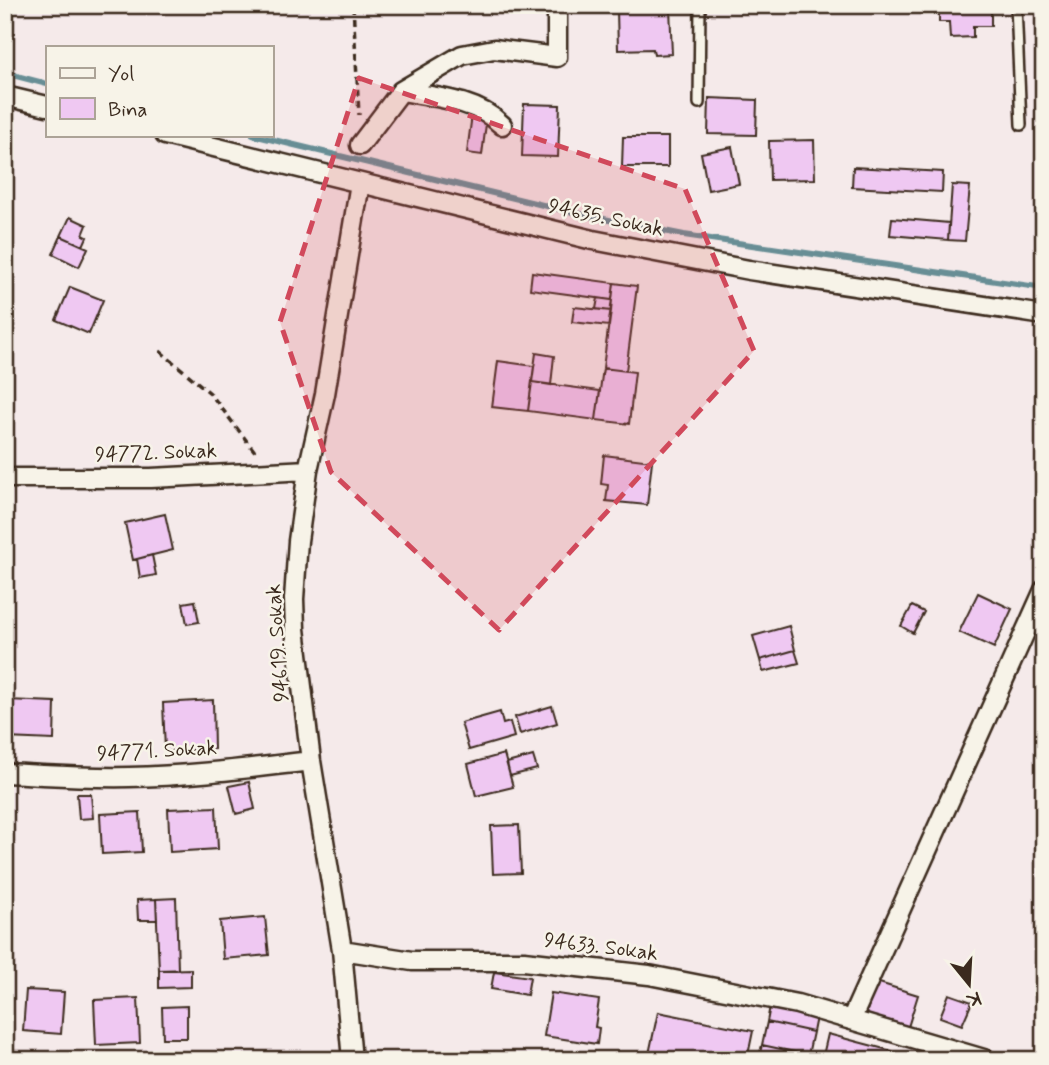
<svg xmlns="http://www.w3.org/2000/svg" width="1049" height="1065" font-family="Mynerve,sans-serif">
<rect width="100%" height="100%" fill="#f5eaea"/>
<filter id="ink" filterUnits="userSpaceOnUse"><feTurbulence type="fractalNoise" baseFrequency=".0143" numOctaves="2"/><feDisplacementMap in="SourceGraphic" scale="14" xChannelSelector="R" yChannelSelector="G"/><feConvolveMatrix kernelMatrix="1 2 1 2 8 2 1 2 1" color-interpolation-filters="sRGB"/></filter>
<g filter="url(#ink)">
<g fill="none" stroke-linecap="round" stroke-linejoin="round">
<path stroke="#678e95" stroke-width="6" d="M 5,73 L 47,84
M 253,135 L 584,215 L 684,235 L 1044,288"/>
</g>
<path fill="#efc8f2" stroke="#3b2a1e" stroke-width="2" d="M 939,5 L 991,5 L 991,26 L 973,26 L 973,37 L 950,38 L 949,22 L 939,22 Z
M 670,8 L 672,54 L 654,55 L 653,49 L 618,50 L 617,10 Z
M 709,98 L 757,100 L 756,135 L 708,134 Z
M 524,104 L 560,105 L 558,157 L 522,156 Z
M 472,114 L 487,116 L 482,155 L 467,153 Z
M 623,137 L 668,137 L 668,167 L 622,167 Z
M 814,140 L 815,179 L 770,180 L 769,141 Z
M 732,147 L 739,184 L 708,190 L 701,153 Z
M 853,167 L 943,172 L 942,192 L 852,187 Z
M 952,185 L 970,186 L 965,241 L 948,240 Z
M 70,217 L 87,225 L 83,235 L 87,237 L 83,246 L 61,236 Z
M 892,218 L 949,223 L 948,240 L 890,235 Z
M 61,236 L 88,248 L 79,267 L 53,254 Z
M 532,272 L 614,283 L 612,300 L 530,289 Z
M 614,283 L 637,286 L 626,371 L 603,368 Z
M 70,287 L 103,300 L 89,334 L 56,320 Z
M 598,298 L 612,300 L 611,311 L 596,309 Z
M 574,307 L 611,311 L 609,326 L 572,322 Z
M 536,353 L 554,356 L 551,385 L 532,382 Z
M 498,361 L 534,366 L 528,411 L 492,407 Z
M 603,368 L 635,372 L 629,424 L 596,420 Z
M 532,382 L 600,391 L 596,420 L 528,411 Z
M 604,455 L 652,461 L 647,505 L 606,501 L 608,485 L 601,484 Z
M 165,514 L 173,550 L 133,560 L 125,523 Z
M 152,555 L 156,575 L 140,578 L 137,559 Z
M 978,593 L 1012,609 L 994,648 L 959,632 Z
M 195,601 L 199,622 L 187,624 L 183,603 Z
M 912,606 L 924,612 L 913,633 L 901,626 Z
M 789,626 L 795,650 L 760,660 L 753,636 Z
M 795,650 L 799,663 L 763,672 L 760,660 Z
M 7,700 L 55,702 L 54,740 L 6,738 Z
M 213,700 L 214,749 L 165,751 L 163,703 Z
M 552,706 L 557,723 L 520,734 L 515,717 Z
M 500,712 L 503,724 L 510,722 L 514,737 L 469,750 L 461,723 Z
M 504,754 L 513,787 L 476,796 L 468,764 Z
M 533,756 L 537,769 L 510,776 L 507,763 Z
M 249,782 L 255,809 L 236,814 L 229,786 Z
M 77,794 L 91,794 L 93,818 L 79,819 Z
M 216,807 L 218,849 L 170,852 L 168,809 Z
M 140,812 L 142,852 L 102,854 L 100,814 Z
M 519,825 L 521,873 L 493,874 L 491,826 Z
M 176,898 L 178,970 L 159,970 L 156,899 Z
M 156,899 L 157,920 L 138,920 L 137,900 Z
M 265,917 L 269,955 L 223,959 L 220,921 Z
M 191,969 L 191,987 L 159,988 L 159,970 Z
M 494,972 L 530,977 L 527,995 L 491,989 Z
M 876,982 L 918,995 L 908,1027 L 866,1014 Z
M 26,990 L 64,992 L 61,1034 L 23,1031 Z
M 551,993 L 599,1000 L 595,1027 L 599,1028 L 597,1044 L 544,1036 Z
M 949,994 L 972,1002 L 962,1025 L 940,1017 Z
M 138,998 L 140,1043 L 96,1045 L 94,1000 Z
M 187,1006 L 187,1038 L 163,1038 L 162,1007 Z
M 770,1006 L 816,1017 L 813,1032 L 767,1022 Z
M 658,1012 L 753,1031 L 747,1060 L 675,1060 L 649,1054 Z
M 767,1022 L 813,1032 L 808,1055 L 762,1045 Z
M 828,1034 L 892,1051 L 890,1060 L 822,1060 Z
M 762,1045 L 818,1057 L 817,1060 L 758,1060 Z"/>
<g fill="none" stroke-linecap="round" stroke-linejoin="round">
<defs>
<path id="lane" d="M 1016,5 L 1021,125
M 699,103 L 700,5"/>
<path id="street" d="M 401,91 C 435,97 477,100 502,125
M 5,96 L 47,106
M 165,135 L 593,240 L 749,270 L 1044,315
M 360,145 L 401,91 L 462,55 L 494,49 L 557,57 L 557,5
M 5,478 L 151,478 L 308,470
M 5,773 C 46,775 87,778 129,777 C 190,776 250,768 311,761
M 342,950 L 412,961 L 524,961 L 649,975 L 797,1004 L 987,1060
M 851,1020 L 1044,590
M 352,1060 L 342,950 L 311,761 L 295,629 L 294,599 L 298,541 L 308,470 L 325,394 L 360,183"/>
</defs>
<use href="#lane" stroke="#3b2a1e" stroke-width="14"/>
<use href="#street" stroke="#3b2a1e" stroke-width="23"/>
<path stroke="#3b2a1e" stroke-width="3.5" stroke-dasharray="7 5" stroke-linecap="butt" d="M 353,5 L 359,115
M 160,351 L 210,393 L 256,453"/>
<use href="#lane" stroke="#f7f3e8" stroke-width="9"/>
<use href="#street" stroke="#f7f3e8" stroke-width="18"/>
</g>
</g>
<path fill="#d1495b" fill-opacity="0.2" stroke="#d1495b" stroke-width="5" stroke-dasharray="14 9" stroke-linejoin="round" d="M 359,78 L 685,189 L 754,351 L 499,630 L 331,472 L 280,322 Z"/>
<g text-anchor="middle" dominant-baseline="central" stroke-width="5" stroke-linejoin="round" paint-order="stroke">
<g font-size="21" fill="#3b2a1e" stroke="#f7f3e8">
<text transform="translate(606 218) rotate(12)">94635. Sokak</text>
<text transform="translate(156 453) rotate(-2)">94772. Sokak</text>
<text transform="translate(278 643) rotate(-94)">94619. Sokak</text>
<text transform="translate(157 751) rotate(-3)">94771. Sokak</text>
<text transform="translate(601 947) rotate(7)">94633. Sokak</text>
</g>
</g>
<rect width="1049" height="1065" fill="none" stroke="#f7f3e8" stroke-width="28"/>
<rect x="14" y="14" width="1021" height="1037" fill="none" stroke="#3b2a1e" stroke-width="2.5" filter="url(#ink)"/>
<rect x="46" y="46" width="228" height="91" fill="#f7f3e8" stroke="#aca397" stroke-width="2"/>
<rect x="60" y="68" width="35" height="10" fill="#f7f3e8" stroke="#aca397" stroke-width="2"/>
<text x="108" y="80" font-size="21" fill="#3b2a1e">Yol</text>
<rect x="60" y="98" width="35" height="21" fill="#efc8f2" stroke="#aca397" stroke-width="2"/>
<text x="108" y="116" font-size="21" fill="#3b2a1e">Bina</text>
<g transform="translate(969 984) rotate(162)" stroke="#f7f3e8" stroke-width="5" paint-order="stroke">
<path d="M0-5L12 26L0 18L-12 26Z" fill="#3b2a1e"/>
<text y="-10" font-size="19" font-weight="bold" text-anchor="middle" fill="#3b2a1e">K</text>
</g>
</svg>
